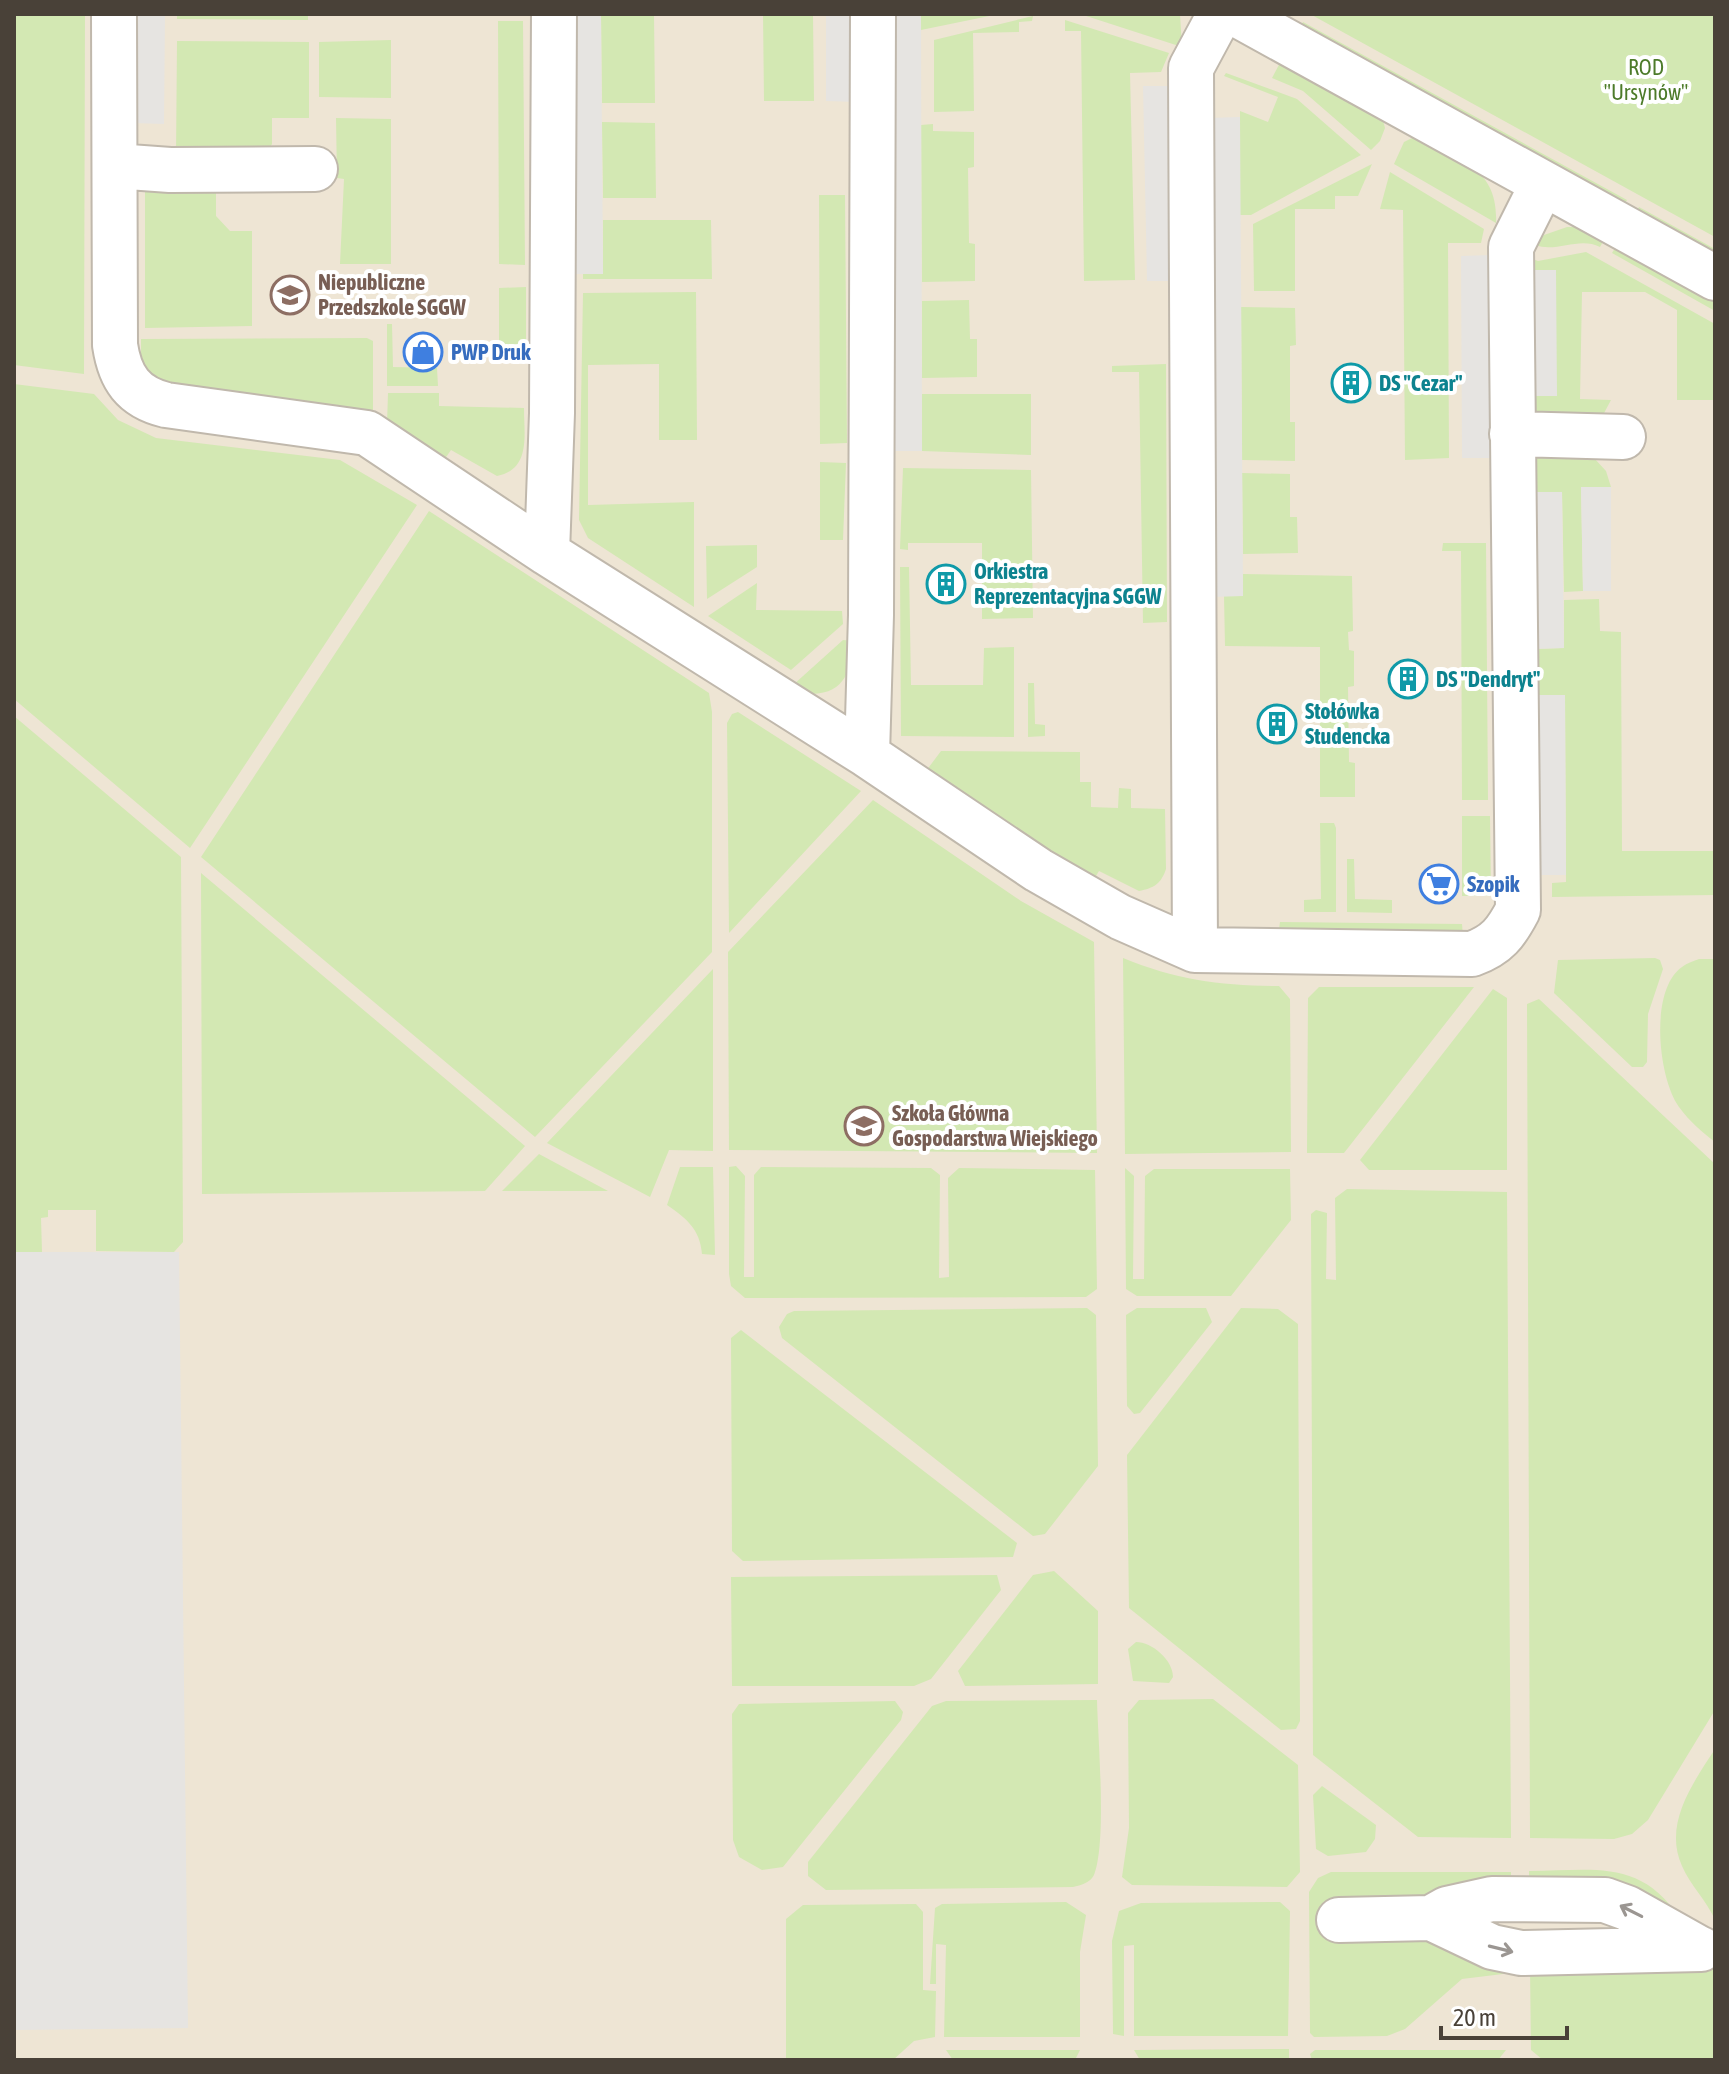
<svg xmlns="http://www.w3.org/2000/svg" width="1729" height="2074" font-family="'Asap Condensed',sans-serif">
<rect width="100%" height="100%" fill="#f5f1ea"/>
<path fill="#eee5d4" d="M 14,14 L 1389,14 L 1715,191 L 1715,2060 L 14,2060 Z"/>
<path fill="#d3e8b3" d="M 14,14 L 85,14 L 84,374 L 14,365 Z
M 177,14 L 308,14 L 308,20 L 177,19 Z
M 601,14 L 654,14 L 655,103 L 602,103 Z
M 763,14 L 813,14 L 814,101 L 764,101 Z
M 921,14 L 999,14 L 921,30 Z
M 1080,14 L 1180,14 L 1182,47 Z
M 1310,14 L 1715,14 L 1715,237 Z
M 1033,16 L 1032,21 L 1019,22 L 1019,32 L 973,33 L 974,111 L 934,112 L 934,40 Z
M 1065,20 L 1169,53 L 1161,72 L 1130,73 L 1135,280 L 1084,281 L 1081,31 L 1065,31 Z
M 498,21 L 523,21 L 525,265 L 499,264 Z
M 1303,22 L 1627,200 L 1624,205 L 1300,27 Z
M 391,40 L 391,98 L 319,97 L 319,42 Z
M 177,41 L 309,42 L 309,118 L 272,118 L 272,144 L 268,150 L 176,156 Z
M 1282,59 L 1381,113 L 1385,128 L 1380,141 L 1371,150 L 1303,91 L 1272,78 Z
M 1226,73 L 1297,99 L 1361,155 L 1251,215 L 1240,215 L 1240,111 L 1268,122 L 1278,97 L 1224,76 Z
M 336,118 L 391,119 L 391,264 L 340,264 L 344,179 L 337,178 Z
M 602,122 L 655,123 L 656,198 L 603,198 Z
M 933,124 L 933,131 L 974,132 L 974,167 L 968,168 L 969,243 L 975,244 L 975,281 L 922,282 L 921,125 Z
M 1416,136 C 1458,160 1499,167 1496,223 L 1394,164 L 1404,142 Z
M 1372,164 L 1358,196 L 1335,196 L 1335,209 L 1295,209 L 1295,291 L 1254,291 L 1253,224 Z
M 1390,172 L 1484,229 L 1481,243 L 1448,243 L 1449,458 L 1405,460 L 1403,210 L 1380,209 Z
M 145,191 L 216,191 L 216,216 L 230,231 L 252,231 L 252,326 L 145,328 Z
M 819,195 L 845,195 L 847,443 L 820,444 Z
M 1639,207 L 1715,249 L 1715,256 L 1636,213 Z
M 603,220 L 711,220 L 712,279 L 583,279 L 583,274 L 603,273 Z
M 1567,227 L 1578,227 L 1605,238 L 1600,247 C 1579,236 1557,253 1535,245 L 1544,235 Z
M 1617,245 L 1715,299 L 1715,311 L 1612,253 Z
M 1586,252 L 1715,324 L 1715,400 L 1677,400 L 1677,310 L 1645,292 L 1582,292 L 1580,399 L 1611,400 L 1603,415 L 1534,417 L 1526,396 L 1557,395 L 1525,270 L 1527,257 L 1538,261 Z
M 526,287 L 526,349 L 513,358 L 499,361 L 499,288 Z
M 696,292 L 697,440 L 659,440 L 659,364 L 588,365 L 588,505 L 694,502 L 694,607 L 588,538 L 579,520 L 583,293 Z
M 969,300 L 970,339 L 977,339 L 977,377 L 922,378 L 922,301 Z
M 1241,307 L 1295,308 L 1296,345 L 1290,346 L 1290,422 L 1295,422 L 1295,461 L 1242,460 Z
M 387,324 L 392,324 L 393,367 L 437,368 L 438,386 L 387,386 Z
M 367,338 L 373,341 L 373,417 L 347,408 L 162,384 L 141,367 L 141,339 Z
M 1166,364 L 1167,622 L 1143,623 L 1139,372 L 1112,372 L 1112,366 Z
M 14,384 L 94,394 L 118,420 L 156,438 L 340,460 L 417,505 L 190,848 L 14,699 Z
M 388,393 L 439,393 L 439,406 L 524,408 C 524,436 531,469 497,476 L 451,450 L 444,460 L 387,424 Z
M 922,394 L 1031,394 L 1031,455 L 922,451 Z
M 1539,454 L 1594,458 L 1606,471 L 1611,487 L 1581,487 L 1583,591 L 1564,592 L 1562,492 L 1531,492 L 1535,458 Z
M 820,462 L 846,463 L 843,540 L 820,540 Z
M 903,468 L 1031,470 L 1033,618 L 982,619 L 982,543 L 908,543 L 908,550 L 900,549 Z
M 1242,473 L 1290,474 L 1290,517 L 1297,517 L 1298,553 L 1243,554 Z
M 429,511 L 709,693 L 712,712 L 712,952 L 535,1137 L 201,857 Z
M 1443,543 L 1486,543 L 1488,800 L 1462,800 L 1461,551 L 1442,551 Z
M 757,545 L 757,567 L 707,599 L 706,546 Z
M 900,567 L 909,567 L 911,685 L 983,685 L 984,648 L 1014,647 L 1014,737 L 901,736 Z
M 1243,574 L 1352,576 L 1353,631 L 1348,632 L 1349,650 L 1354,651 L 1354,686 L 1348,687 L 1349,762 L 1355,763 L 1355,797 L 1320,797 L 1320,647 L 1225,646 L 1224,596 L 1243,596 Z
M 757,583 L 756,610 L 842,611 L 843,624 L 791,670 L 708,616 Z
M 1599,599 L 1600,631 L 1621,632 L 1622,851 L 1715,851 L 1715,895 L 1552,897 L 1552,883 L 1566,882 L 1565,696 L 1534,695 L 1533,649 L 1564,648 L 1564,600 Z
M 843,640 L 854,641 C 851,669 846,693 812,694 L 793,685 Z
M 1028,683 L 1034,683 L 1035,724 L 1045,725 L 1045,736 L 1028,737 Z
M 738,712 L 861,791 L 729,933 L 727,723 L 732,714 Z
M 14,716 L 181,857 L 183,1242 L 174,1252 L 96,1251 L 96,1210 L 48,1210 L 48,1217 L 41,1218 L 42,1252 L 14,1252 Z
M 941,751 L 1080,752 L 1080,782 L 1091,782 L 1091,807 L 1118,808 L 1119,788 L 1131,789 L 1131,808 L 1165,809 L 1166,869 C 1161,884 1154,888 1139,891 L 1099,871 L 1093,881 L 926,771 Z
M 873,800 L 1021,901 L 1094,942 L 1097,1153 L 729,1150 L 728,952 Z
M 1462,816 L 1490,816 L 1491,896 L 1462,896 Z
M 1320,823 L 1334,823 L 1336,828 L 1336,912 L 1304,912 L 1304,900 L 1321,899 Z
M 1347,859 L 1354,859 L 1355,899 L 1392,900 L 1392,913 L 1347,912 Z
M 201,873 L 525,1146 L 485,1191 L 202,1194 Z
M 1280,922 L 1462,924 L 1463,936 L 1290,934 L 1289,929 L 1279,929 Z
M 1123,958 C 1176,980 1223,986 1279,986 L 1290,999 L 1291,1152 L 1125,1154 Z
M 1655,958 L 1660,960 L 1663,969 L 1648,1014 L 1647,1062 L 1643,1067 L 1632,1067 L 1554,993 L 1558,960 Z
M 1699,959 L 1715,959 L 1715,1142 C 1702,1132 1689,1121 1679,1107 C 1658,1078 1649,990 1682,967 C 1687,963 1694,961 1699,959 Z
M 713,969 L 713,1151 L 669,1150 L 650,1197 L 547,1143 Z
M 1319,987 L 1474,987 L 1344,1153 L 1307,1153 L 1308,998 Z
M 1493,989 L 1507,998 L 1507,1170 L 1369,1170 L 1360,1160 Z
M 1539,999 L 1715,1164 L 1715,1710 L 1648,1820 L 1632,1834 L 1614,1839 L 1530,1838 L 1527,1004 Z
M 539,1154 L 608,1191 L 502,1191 Z
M 736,1166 L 745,1176 L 744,1277 L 754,1277 L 754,1175 L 761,1167 L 931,1168 L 940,1175 L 939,1278 L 949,1277 L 948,1178 L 959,1168 L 1095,1170 L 1097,1289 L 1086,1297 L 745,1298 L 731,1286 L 729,1274 L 729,1167 Z
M 680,1167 L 713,1167 L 715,1255 L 702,1254 C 700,1229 687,1219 667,1205 Z
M 1125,1168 L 1134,1176 L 1133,1279 L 1144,1279 L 1145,1176 L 1154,1169 L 1290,1169 L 1291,1220 L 1231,1296 L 1137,1296 L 1126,1289 Z
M 1347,1189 L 1507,1192 L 1511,1838 L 1418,1837 L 1313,1755 L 1311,1214 L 1316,1210 L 1327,1213 L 1326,1279 L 1336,1280 L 1335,1198 Z
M 1087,1308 L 1096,1315 L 1098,1466 L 1045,1534 L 1033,1536 L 782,1338 L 779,1327 L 787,1314 L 794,1311 Z
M 1137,1308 L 1206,1308 L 1212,1322 L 1140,1413 L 1134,1414 L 1127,1406 L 1126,1315 Z
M 1241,1308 L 1278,1309 L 1298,1324 L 1300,1721 L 1296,1729 L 1281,1730 L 1129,1608 L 1127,1455 Z
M 741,1330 L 1017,1543 L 1013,1557 L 743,1561 L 732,1551 L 731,1338 Z
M 1054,1571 L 1098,1611 L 1098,1684 L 965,1686 L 958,1671 L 1033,1575 Z
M 997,1575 L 1001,1590 L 931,1679 L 914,1686 L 732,1686 L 731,1577 Z
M 1136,1642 C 1152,1642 1173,1660 1173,1677 L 1169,1683 L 1133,1681 L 1128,1649 Z
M 1213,1699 L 1298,1765 L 1300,1872 L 1287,1887 L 1132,1885 L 1122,1877 L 1129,1828 L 1128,1713 L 1139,1700 Z
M 1097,1700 C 1098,1739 1107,1842 1094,1875 C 1090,1883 1081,1885 1073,1887 L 826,1890 L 808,1876 L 808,1862 L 932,1706 L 946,1701 Z
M 895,1701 L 903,1712 L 901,1720 L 783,1867 L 762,1870 L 739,1857 L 733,1840 L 732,1714 L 739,1704 Z
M 1715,1749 L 1715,1920 C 1707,1901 1690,1885 1682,1866 C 1663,1824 1693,1783 1715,1749 Z
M 1322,1786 L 1376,1825 L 1375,1839 L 1366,1852 L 1328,1856 L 1316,1849 L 1313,1795 Z
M 1529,1871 C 1593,1871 1641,1858 1680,1919 L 1529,1884 Z
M 1331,1872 L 1511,1872 L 1511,1885 L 1436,1898 L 1338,1898 L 1336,1937 L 1435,1938 L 1511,1973 L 1462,1979 L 1405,2029 L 1387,2036 L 1314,2037 L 1310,2033 L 1309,1892 L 1318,1878 Z
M 1066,1902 L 1086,1915 L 1080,1952 L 1080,2037 L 944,2037 L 946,1945 L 936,1944 L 936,1984 L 930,1984 L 935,1908 L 942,1904 Z
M 1280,1902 L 1290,1911 L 1288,2036 L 1134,2036 L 1134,1945 L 1124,1946 L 1124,2036 L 1113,2034 L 1112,1941 L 1119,1911 L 1141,1903 Z
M 916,1904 L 923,1912 L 923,1990 L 936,1991 L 935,2037 L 914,2041 L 893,2060 L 786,2060 L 786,1919 L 803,1905 Z
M 1715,1966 L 1715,2059 L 1543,2060 L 1531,2050 L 1530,1967 Z
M 1289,2049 L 1289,2060 L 1140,2060 L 1134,2050 Z
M 946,2050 L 1080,2050 L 1075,2060 L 953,2060 Z
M 1315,2050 L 1506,2050 L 1498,2060 L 1312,2060 L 1310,2054 Z"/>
<path fill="#e6e4e1" d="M 134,14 L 165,14 L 164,124 L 133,123 Z
M 569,14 L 601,14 L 603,274 L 571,274 Z
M 826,14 L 858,14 L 858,102 L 826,101 Z
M 890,14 L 921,14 L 922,451 L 891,451 Z
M 1143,86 L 1173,86 L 1177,281 L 1147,281 Z
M 1240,117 L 1243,596 L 1213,597 L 1208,118 Z
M 1492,255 L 1493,458 L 1462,458 L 1461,256 Z
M 1525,270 L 1556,270 L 1557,396 L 1526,396 Z
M 1581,487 L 1611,487 L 1611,591 L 1583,591 Z
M 1531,492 L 1562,492 L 1564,648 L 1533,649 Z
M 1534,695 L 1565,695 L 1566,875 L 1535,875 Z
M 14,1252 L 179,1252 L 188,2028 L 14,2030 Z"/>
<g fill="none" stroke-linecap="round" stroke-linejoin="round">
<defs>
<path id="minor" d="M 114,14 L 115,345 C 120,378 133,397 166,405 L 367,433 L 547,553 L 867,755 L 1038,870 L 1120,917 L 1195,950 L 1472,954 C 1497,945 1506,933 1518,910 L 1511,247 L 1542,185
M 1236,14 L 1715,278
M 115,166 L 170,170 L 315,169
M 1512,434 L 1623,437
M 547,553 L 552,413 L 554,14
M 867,755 L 871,615 L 873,14
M 1195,950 L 1191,68 L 1220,14
M 1431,1918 L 1492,1947 L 1521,1953 L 1701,1949
M 1339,1920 L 1431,1918 L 1447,1909 L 1492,1899 L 1605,1900 L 1627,1908 L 1700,1949"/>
</defs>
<use href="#minor" stroke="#c0b8ac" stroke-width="48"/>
<use href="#minor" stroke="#fff" stroke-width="44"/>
</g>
<defs><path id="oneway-shaft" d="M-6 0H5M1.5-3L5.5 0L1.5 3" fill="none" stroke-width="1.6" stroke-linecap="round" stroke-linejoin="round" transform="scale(2)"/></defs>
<g stroke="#9b9692">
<use href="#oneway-shaft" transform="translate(1631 1911) rotate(-153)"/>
<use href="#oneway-shaft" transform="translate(1501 1949) rotate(14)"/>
</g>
<defs>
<symbol id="school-ring" viewBox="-11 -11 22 22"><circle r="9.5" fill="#fff" stroke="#8d6e63" stroke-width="1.5"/><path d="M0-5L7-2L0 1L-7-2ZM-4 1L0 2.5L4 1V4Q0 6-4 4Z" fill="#8d6e63"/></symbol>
<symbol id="shop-ring" viewBox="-11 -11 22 22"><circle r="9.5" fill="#fff" stroke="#3f7fe0" stroke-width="1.5"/><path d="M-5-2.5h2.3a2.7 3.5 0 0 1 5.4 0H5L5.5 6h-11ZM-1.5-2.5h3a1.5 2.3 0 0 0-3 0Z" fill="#3f7fe0"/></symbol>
<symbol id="building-ring" viewBox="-11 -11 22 22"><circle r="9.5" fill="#fff" stroke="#0f9aa8" stroke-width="1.5"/><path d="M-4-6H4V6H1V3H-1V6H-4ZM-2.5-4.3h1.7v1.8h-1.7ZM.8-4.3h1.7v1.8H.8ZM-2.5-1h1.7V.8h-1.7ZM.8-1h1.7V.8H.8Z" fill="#0f9aa8"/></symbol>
<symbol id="supermarket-ring" viewBox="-11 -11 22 22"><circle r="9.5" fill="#fff" stroke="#3f7fe0" stroke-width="1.5"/><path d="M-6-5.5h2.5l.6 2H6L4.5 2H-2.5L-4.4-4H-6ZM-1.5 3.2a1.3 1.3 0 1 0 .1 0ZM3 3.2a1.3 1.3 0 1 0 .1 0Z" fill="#3f7fe0"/></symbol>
<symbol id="university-ring" viewBox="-11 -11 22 22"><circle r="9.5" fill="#fff" stroke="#8d6e63" stroke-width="1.5"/><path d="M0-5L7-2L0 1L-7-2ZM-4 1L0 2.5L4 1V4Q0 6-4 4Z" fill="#8d6e63"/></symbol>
</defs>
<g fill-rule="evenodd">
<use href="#school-ring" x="268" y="273" width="44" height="44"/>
<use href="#shop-ring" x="401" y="330" width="44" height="44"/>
<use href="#building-ring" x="1329" y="361" width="44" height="44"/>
<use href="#building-ring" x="924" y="562" width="44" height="44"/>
<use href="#building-ring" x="1386" y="657" width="44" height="44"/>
<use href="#building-ring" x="1255" y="702" width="44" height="44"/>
<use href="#supermarket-ring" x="1417" y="862" width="44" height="44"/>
<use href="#university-ring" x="842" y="1104" width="44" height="44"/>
</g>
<g text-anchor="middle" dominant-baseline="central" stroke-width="8" stroke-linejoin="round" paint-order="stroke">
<g font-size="22" fill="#4d7b2a" stroke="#fff">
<text x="1646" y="67">ROD<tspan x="1646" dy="25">"Ursynów"</tspan></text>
</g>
<g font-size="22" font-weight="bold" fill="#785e54" stroke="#fff" text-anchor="start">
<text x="318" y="282">Niepubliczne<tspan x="318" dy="25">Przedszkole SGGW</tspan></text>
<text x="892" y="1113">Szkoła Główna<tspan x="892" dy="25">Gospodarstwa Wiejskiego</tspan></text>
</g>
<g font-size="22" font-weight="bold" fill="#366cbe" stroke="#fff" text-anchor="start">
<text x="451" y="352">PWP Druk</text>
<text x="1467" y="884">Szopik</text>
</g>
<g font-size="22" font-weight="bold" fill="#0d838f" stroke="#fff" text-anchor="start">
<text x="1379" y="383">DS "Cezar"</text>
<text x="974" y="571">Orkiestra<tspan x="974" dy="25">Reprezentacyjna SGGW</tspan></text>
<text x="1436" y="679">DS "Dendryt"</text>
<text x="1305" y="711">Stołówka<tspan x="1305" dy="25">Studencka</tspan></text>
</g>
</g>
<rect width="1729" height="2074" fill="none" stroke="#494138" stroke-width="32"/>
<path d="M1441 2026v12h126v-12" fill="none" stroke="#494138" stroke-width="4"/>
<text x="1453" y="2026" font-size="24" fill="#494138" stroke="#ffffff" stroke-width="6" paint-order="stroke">20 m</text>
</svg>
